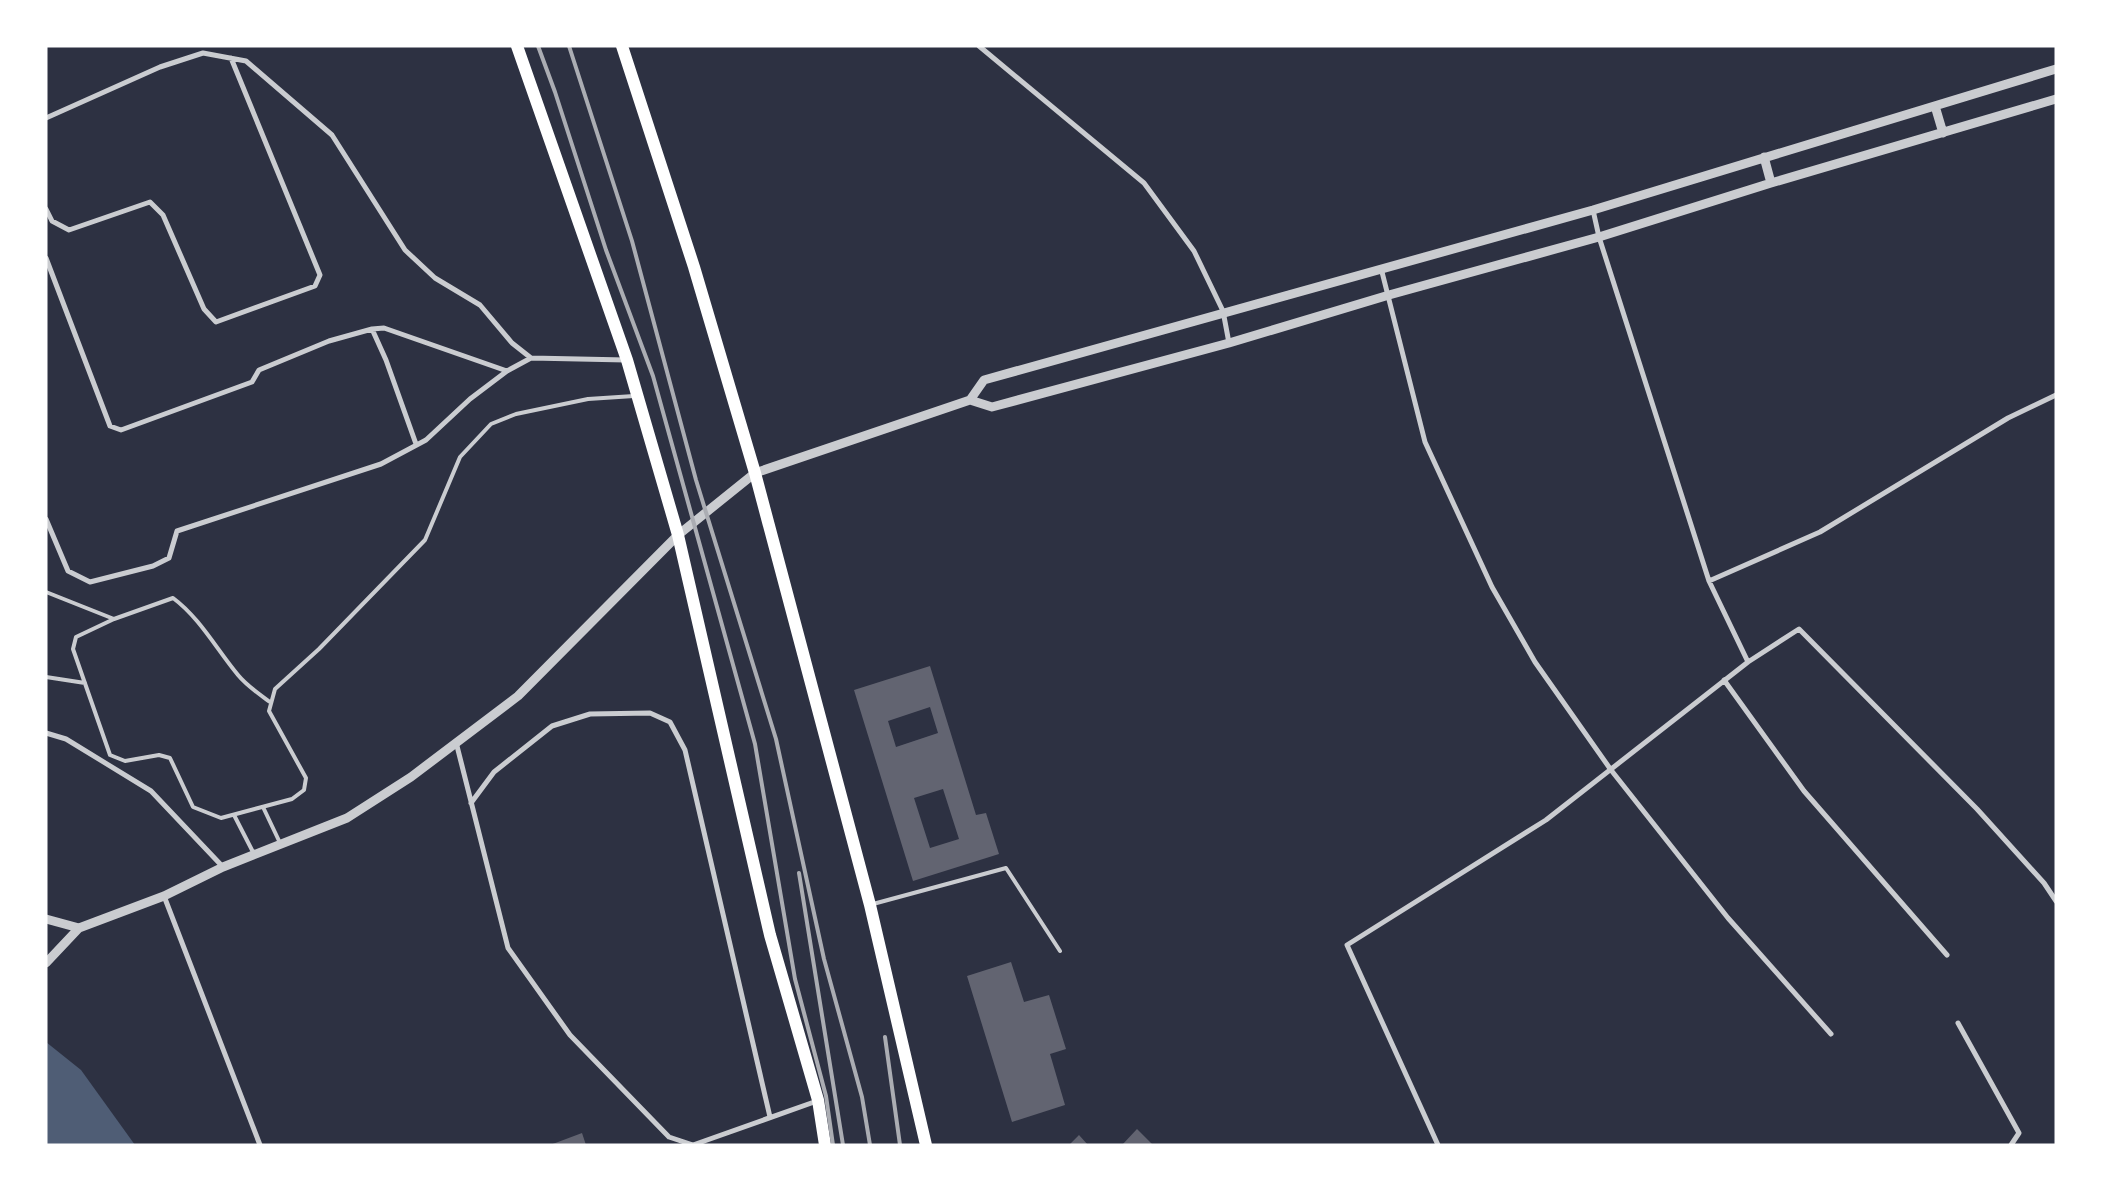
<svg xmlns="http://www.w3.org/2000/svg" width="2102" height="1191" font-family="'Work Sans',sans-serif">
<rect width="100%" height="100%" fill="#2d3142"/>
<path fill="#4f5d75" d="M 46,1042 L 81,1070 L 135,1145 L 46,1145 Z"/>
<path fill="#626471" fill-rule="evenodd" d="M 930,666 L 976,815 L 986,813 L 999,854 L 913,881 L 854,690 ZM 930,707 L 938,733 L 896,747 L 888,721 ZM 943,789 L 959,839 L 930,848 L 914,798 Z
M 1011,962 L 1024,1002 L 1049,995 L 1066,1049 L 1050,1054 L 1065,1105 L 1012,1122 L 967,976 Z
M 1137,1129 L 1153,1145 L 1122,1145 Z
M 582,1133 L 586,1145 L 550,1145 Z
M 1079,1135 L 1088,1145 L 1069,1145 Z"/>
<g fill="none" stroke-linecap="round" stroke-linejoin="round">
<path stroke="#caccd0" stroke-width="4" d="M 46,592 L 114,619
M 46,677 L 85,683
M 270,702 C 259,694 247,686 238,675 C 217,650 200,618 173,598 L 114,619 L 76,637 L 73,649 L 110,755 L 125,761 L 159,755 L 170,758 L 193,807 L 221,818 L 292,799 L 304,790 L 306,778 L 269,711 L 275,689 L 319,649 L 425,540 L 460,457 L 491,424 L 516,414 L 588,399 L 634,396
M 263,807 L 281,845
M 234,815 L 254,854
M 873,904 L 1006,868 L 1060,951"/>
<path stroke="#caccd0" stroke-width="5" d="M 979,46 L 1144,183 L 1194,251 L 1223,311 L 1229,343
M 46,118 L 160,67 L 203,53 L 246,61 L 332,135 L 405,250 L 435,278 L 480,305 L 512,343 L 531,358 L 626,360
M 46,209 L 52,221 L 69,230 L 150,202 L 163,215 L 204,309 L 216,322 L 315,286 L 320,275 L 231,58
M 1593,210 L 1599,237 L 1709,581 L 1820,532 L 2008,418 L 2056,395
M 46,258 L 110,426 L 121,430 L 252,382 L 259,370 L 329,341 L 372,329 L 386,360 L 416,444
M 1381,268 L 1425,442 L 1492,587 L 1535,662 L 1611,770 L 1728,918 L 1831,1034
M 372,329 L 384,328 L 507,371
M 46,519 L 68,571 L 90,582 L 153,566 L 169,558 L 177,531 L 381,464 L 426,440 L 470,399 L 507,371 L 531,358
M 1748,662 L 1799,629 L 1977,809 L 2044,883 L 2056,901
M 1724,680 L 1804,791 L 1947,955
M 46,733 L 66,739 L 151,791 L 223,867
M 456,742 L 508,948 L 570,1035 L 669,1137 L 693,1145 L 817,1101
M 471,803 L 494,772 L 552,726 L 590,714 L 650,713 L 670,722 L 685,750 L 770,1117
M 164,896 L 260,1145
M 1958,1023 L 2019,1133 L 2011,1145
M 1438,1145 L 1347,945 L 1546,820 L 1748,662 L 1709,581"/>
<path stroke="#caccd0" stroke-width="9" d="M 1935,106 L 1943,133
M 1764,157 L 1771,183
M 970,400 L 984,380 L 1593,210 L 2056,69
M 46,919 L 79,928
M 46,963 L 79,928 L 164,896 L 223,867 L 347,818 L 411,777 L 518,696 L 678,535 L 755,473 L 970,400 L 992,407 L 1229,343 L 1389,295 L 1599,237 L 1771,183 L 2056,99"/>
<path stroke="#fff" stroke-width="12" d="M 517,46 L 627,360 L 678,535 L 770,935 L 818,1100 L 825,1145
M 622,46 L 694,267 L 755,473 L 870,905 L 926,1145"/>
<path stroke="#abadb3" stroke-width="4" d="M 538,46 L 555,92 L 606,250 L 653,376 L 755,744 L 795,979 L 826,1096 L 833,1145
M 569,46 L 632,241 L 696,480 L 776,739 L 824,959 L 862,1097 L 870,1145
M 799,873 L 843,1145
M 885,1037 L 900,1145"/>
</g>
<rect width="2102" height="1191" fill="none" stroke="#ffffff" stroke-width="95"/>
</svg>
